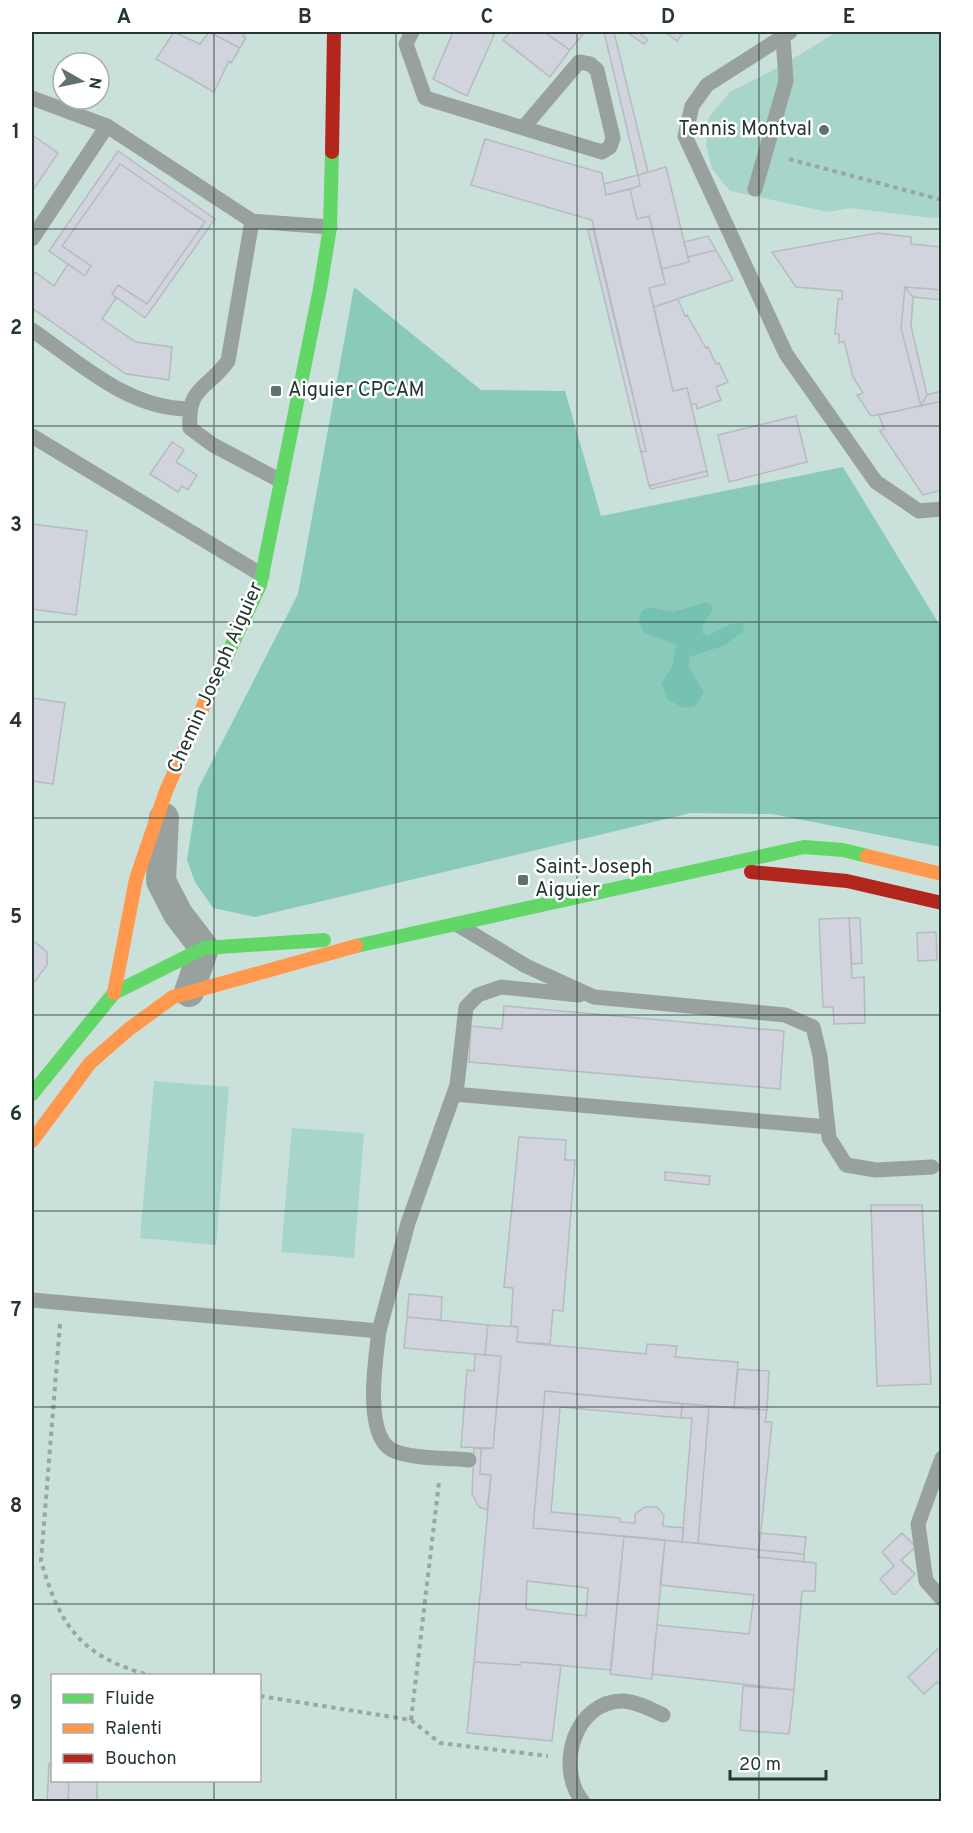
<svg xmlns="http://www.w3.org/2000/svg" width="973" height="1833" font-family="Overpass,sans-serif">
<rect width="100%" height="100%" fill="#c9e1da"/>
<path fill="#a7d5c9" d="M 837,32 L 941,32 L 941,217 L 931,218 L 850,208 L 828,212 L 730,191 L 712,169 L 706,144 L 709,117 L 730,92 L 781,66 Z
M 154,1081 L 229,1087 L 216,1245 L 140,1238 Z
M 292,1128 L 364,1133 L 354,1258 L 281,1252 Z"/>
<path fill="#8acabb" d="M 354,287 L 481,390 L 565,391 L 601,516 L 843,467 L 939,624 L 942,648 L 941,847 L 772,814 L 691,813 L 255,917 L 213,908 L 195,882 L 187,860 L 198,789 L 298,594 Z"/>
<path fill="#76c2b1" d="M 706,602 L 713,606 C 712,617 700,622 703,634 L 708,636 C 720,629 728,623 742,623 L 745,630 L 723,646 L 689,657 L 689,667 L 704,693 L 695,706 L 683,708 L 667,699 L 661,684 L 672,668 L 676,645 L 643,632 L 639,618 L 642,611 L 649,607 L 673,612 Z"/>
<path fill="#d2d4dd" stroke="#b5bbbe" stroke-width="1.5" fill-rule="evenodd" d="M 174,32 L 200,44 L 209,32 L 240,48 L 231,63 L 229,61 L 214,92 L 156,59 Z
M 209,32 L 246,32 L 243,36 L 246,38 L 240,48 Z
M 453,32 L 490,32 L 494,35 L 467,96 L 433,79 Z
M 510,32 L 544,32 L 570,50 L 550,77 L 503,40 Z
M 544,32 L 585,32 L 570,50 Z
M 604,32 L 614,32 L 648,172 L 638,175 Z
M 627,32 L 638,32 L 648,40 L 644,44 Z
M 665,32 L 684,32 L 677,41 Z
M 32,135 L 58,153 L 32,192 Z
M 485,139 L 602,173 L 606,195 L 630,189 L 637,219 L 649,216 L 665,284 L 649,288 L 673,391 L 687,388 L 707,471 L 649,486 L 641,452 L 646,451 L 592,220 L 471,185 Z
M 118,151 L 215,219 L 145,318 L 112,294 L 118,285 L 147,304 L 205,222 L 120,164 L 62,246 L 91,266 L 85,276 L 49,251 Z
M 120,164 L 205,222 L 147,304 L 118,285 L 112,294 L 116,298 L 102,319 L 136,342 L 172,347 L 169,380 L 126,374 L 32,308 L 32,277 L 35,272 L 54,286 L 68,264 L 85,276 L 91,266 L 62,246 Z
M 666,167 L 689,262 L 662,269 L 649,216 L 637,219 L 630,189 L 640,186 L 638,175 Z
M 638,175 L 640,186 L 606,195 L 604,184 Z
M 593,229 L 646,451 L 641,452 L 588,230 Z
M 878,233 L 911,237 L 911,244 L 942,247 L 942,290 L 905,287 L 901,328 L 921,406 L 871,416 L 857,395 L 863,393 L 853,377 L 844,341 L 839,343 L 839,334 L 835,334 L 838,299 L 842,299 L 842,291 L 796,287 L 772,252 Z
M 708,236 L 716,250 L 688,257 L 684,242 Z
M 716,250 L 733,280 L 654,307 L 649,288 L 665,284 L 662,269 L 689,262 L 688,257 Z
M 905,287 L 942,290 L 942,300 L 913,297 Z
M 905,287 L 913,297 L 911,326 L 927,395 L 921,406 L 901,328 Z
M 678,299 L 685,316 L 687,315 L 706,348 L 708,347 L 716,364 L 719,363 L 728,382 L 716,387 L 721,400 L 697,409 L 696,404 L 691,404 L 687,388 L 673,391 L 654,307 Z
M 942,391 L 942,401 L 921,406 L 927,395 Z
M 942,401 L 942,490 L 923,495 L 880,431 L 884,429 L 879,415 Z
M 796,416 L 807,462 L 729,482 L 718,435 Z
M 172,442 L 184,450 L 176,462 L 197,475 L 188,490 L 182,486 L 178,492 L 150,474 Z
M 707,471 L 708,476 L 651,489 L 649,486 Z
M 32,524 L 87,531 L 76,615 L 32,609 Z
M 32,698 L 65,703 L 53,784 L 32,781 Z
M 849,918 L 852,978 L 864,977 L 865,1023 L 834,1024 L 833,1007 L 823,1007 L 819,919 Z
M 849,918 L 860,918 L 862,963 L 852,964 Z
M 936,932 L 937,960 L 918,961 L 917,933 Z
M 35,942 L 47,952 L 47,965 L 32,985 L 32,943 Z
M 504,1006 L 784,1031 L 780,1089 L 469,1062 L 471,1026 L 502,1029 Z
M 519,1137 L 566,1140 L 565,1160 L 575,1160 L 563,1311 L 553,1310 L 550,1344 L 517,1342 L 518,1327 L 511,1326 L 513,1288 L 504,1287 Z
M 665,1172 L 710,1176 L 709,1185 L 665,1180 Z
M 871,1205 L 922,1205 L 931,1384 L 877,1386 Z
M 409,1294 L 442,1297 L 441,1320 L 407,1317 Z
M 407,1317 L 488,1325 L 485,1355 L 404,1348 Z
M 488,1325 L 518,1327 L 517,1342 L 646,1354 L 647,1344 L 677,1346 L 675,1357 L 738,1362 L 734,1408 L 545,1391 L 533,1528 L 624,1536 L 611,1670 L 521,1662 L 520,1665 L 474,1662 L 491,1475 L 480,1474 L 481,1449 L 493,1448 L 501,1356 L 485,1355 ZM 527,1581 L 588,1588 L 586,1616 L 526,1609 Z
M 475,1354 L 501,1356 L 493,1448 L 461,1447 L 467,1370 L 474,1371 Z
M 738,1369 L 769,1371 L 767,1410 L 734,1408 Z
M 545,1391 L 682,1404 L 681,1418 L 560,1407 L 551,1512 L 620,1518 L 620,1522 L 635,1523 L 635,1514 L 645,1507 L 657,1507 L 664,1515 L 663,1526 L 684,1528 L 682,1542 L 533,1528 Z
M 682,1404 L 709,1406 L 698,1543 L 682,1542 L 692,1418 L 681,1418 Z
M 709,1406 L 767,1410 L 765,1422 L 772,1422 L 759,1550 L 698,1543 Z
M 474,1448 L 481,1449 L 480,1474 L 491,1475 L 487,1510 L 479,1507 L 472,1494 Z
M 760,1533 L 806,1537 L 804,1554 L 759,1550 Z
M 902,1533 L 916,1547 L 901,1560 L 915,1574 L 894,1595 L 880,1579 L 894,1566 L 882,1552 Z
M 624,1536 L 665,1540 L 652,1679 L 610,1674 Z
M 665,1540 L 759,1550 L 758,1557 L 816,1563 L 815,1591 L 802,1591 L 794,1690 L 652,1674 L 657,1625 L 749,1634 L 754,1595 L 660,1585 Z
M 759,1550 L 804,1554 L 804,1562 L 758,1557 Z
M 941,1646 L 942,1686 L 937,1682 L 924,1694 L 908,1677 Z
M 474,1662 L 520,1665 L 521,1662 L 561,1665 L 552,1741 L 467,1733 Z
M 743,1686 L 794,1690 L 789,1734 L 740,1730 Z
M 49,1764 L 52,1764 L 52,1780 L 69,1780 L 68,1802 L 47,1802 Z
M 69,1780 L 97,1780 L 97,1802 L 68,1802 Z"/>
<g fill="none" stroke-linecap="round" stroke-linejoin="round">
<path stroke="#9ba6a3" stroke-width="4" stroke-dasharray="4.5 4.5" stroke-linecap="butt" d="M 789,159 L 942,200
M 60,1324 L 41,1561 C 61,1629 82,1657 152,1676
M 260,1696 L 411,1720 L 440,1743 L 548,1756
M 411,1720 L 439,1482"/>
<path stroke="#99a19e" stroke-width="15" d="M 412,32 L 406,44 L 425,98 L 602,152 L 610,147 L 613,138 L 597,70 L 590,64 L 579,62 L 523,128
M 790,32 L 707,85 L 692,106 L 685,136 L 786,354 L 876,482 L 919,511 L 942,509
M 32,98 L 107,126 L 252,221 L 228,361 C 207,390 187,386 190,428 L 213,445 L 281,481
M 755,189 L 786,81 L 783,37
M 252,221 L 330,227
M 32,239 L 107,126
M 32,330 C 80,363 128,409 189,409
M 32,436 L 262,575
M 458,925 L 526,966 L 594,997 L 785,1015 L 813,1027 L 820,1056 L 829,1138 L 846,1165 L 876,1170 L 932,1167
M 454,1094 L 828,1127
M 32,1300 L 379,1331 C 376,1357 363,1434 392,1450 C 409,1459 449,1458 469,1460
M 379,1331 L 408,1223 L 457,1085 L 466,1007 L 478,995 L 501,987 L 579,995
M 942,1458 L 918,1524 L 926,1581 L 942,1599
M 583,1802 C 555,1768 574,1700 624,1701 C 638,1702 650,1709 663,1715"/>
<path stroke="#99a19e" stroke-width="30" d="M 164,818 L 161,881 L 178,914 L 204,948 L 189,992"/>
<path stroke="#63d668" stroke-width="14" d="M 206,700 L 260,585 L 320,289 L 330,227 L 332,152
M 356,946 L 804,847 L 843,850 L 867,856
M 32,1094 L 114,993 L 204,948 L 324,940"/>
<path stroke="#ff974d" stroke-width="14" d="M 867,856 L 942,874
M 114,993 L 136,879 L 166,791 L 206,700
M 32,1141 L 90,1063 L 129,1029 L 173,997 L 356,946"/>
<path stroke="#b3261e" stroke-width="14" d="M 332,152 L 334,32
M 751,872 L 847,881 L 942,903"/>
</g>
<path fill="none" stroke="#263732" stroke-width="1.5" stroke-opacity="0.55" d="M 214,32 L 214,1676M 396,32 L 396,1802M 577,32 L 577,1802M 759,32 L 759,1802M 32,229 L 942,229M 32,426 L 942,426M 32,622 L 942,622M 32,818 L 942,818M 32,1015 L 942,1015M 32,1211 L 942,1211M 32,1407 L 942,1407M 32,1604 L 942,1604M 214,1780 L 214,1802"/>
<g fill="#5f726d" stroke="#fff" stroke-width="2">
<circle cx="824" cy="130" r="6"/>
<rect x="270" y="385" width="12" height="12" rx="3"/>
<rect x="517" y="874" width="12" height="12" rx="3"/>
</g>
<g text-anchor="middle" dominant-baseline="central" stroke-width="5" stroke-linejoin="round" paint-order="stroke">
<g font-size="20" fill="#263732" stroke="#fff" text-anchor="start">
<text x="812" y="130" text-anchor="end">Tennis Montval</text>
<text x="288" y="391">Aiguier CPCAM</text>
<text x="535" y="868">Saint-Joseph<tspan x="535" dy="23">Aiguier</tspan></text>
</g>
<g font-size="20" fill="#263732" stroke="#fff">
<text transform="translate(216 678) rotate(-66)">Chemin Joseph Aiguier</text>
</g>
</g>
<rect width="973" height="1833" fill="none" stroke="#ffffff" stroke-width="66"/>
<rect x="51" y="1674" width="210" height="108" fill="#ffffff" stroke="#a8afad" stroke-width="1.5"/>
<rect x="63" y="1694" width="30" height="9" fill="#63d668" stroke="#a8afad" stroke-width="1.5"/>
<text x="105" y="1704" font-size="18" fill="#263732">Fluide</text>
<rect x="63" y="1724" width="30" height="9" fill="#ff974d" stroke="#a8afad" stroke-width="1.5"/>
<text x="105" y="1734" font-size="18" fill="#263732">Ralenti</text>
<rect x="63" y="1754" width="30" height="9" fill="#b3261e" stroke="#a8afad" stroke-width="1.5"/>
<text x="105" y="1764" font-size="18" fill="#263732">Bouchon</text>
<g transform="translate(81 81) rotate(99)"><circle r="28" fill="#ffffff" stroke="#a8afad" stroke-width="1.5"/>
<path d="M0-4.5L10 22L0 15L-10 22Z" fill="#5f726d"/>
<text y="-9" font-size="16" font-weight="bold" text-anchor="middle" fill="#263732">N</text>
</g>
<path d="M730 1770v9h96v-9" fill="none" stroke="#263732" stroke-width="3"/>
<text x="739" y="1770" font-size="18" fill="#263732" stroke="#ffffff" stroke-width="4.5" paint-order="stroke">20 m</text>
<rect x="33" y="33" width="907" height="1767" fill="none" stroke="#263732" stroke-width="2"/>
<g font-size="20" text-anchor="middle" font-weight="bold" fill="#263732">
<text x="124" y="23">A</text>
<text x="305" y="23">B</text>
<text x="487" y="23">C</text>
<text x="668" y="23">D</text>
<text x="849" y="23">E</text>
<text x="16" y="138">1</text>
<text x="16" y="334">2</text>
<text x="16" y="531">3</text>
<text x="16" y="727">4</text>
<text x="16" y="923">5</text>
<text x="16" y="1120">6</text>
<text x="16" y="1316">7</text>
<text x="16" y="1512">8</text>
<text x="16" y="1709">9</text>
</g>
</svg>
